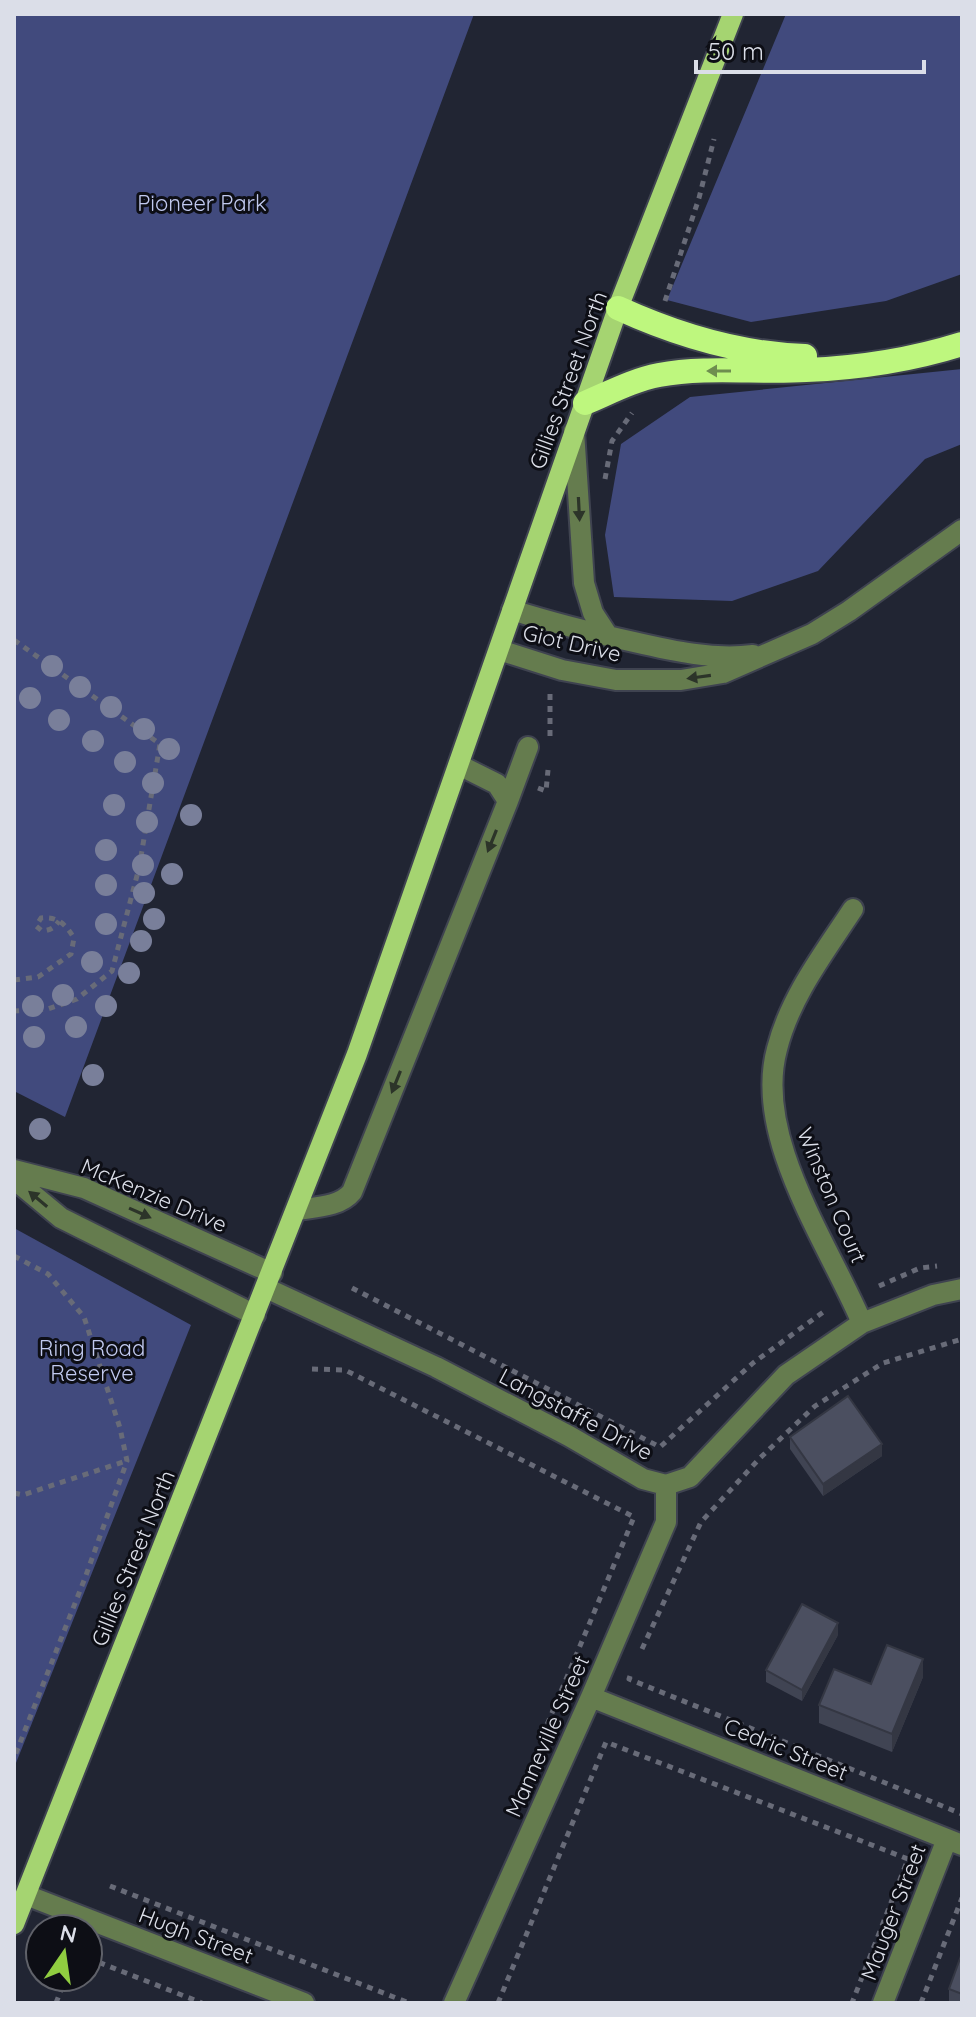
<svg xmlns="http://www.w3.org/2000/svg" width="976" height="2017" font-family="Quicksand,sans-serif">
<rect width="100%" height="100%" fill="#212533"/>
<path fill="#414a7d" d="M 14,14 L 474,14 L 65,1117 L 14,1091 Z
M 786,14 L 962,14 L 962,274 L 886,301 L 751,322 L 667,300 Z
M 962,369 L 962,444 L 925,459 L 818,571 L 732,601 L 614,597 L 605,535 L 621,444 L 690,397 Z
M 14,1228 L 191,1325 L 14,1768 Z"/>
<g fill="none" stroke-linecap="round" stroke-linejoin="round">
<defs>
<path id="minor" d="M 574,431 L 584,583 L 593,613 L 608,636
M 512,610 C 553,623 593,633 634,642 C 673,651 713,660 753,655
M 499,650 L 562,670 L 616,680 L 681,680 L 723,673 L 812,634 L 849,611 L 962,530
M 508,801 L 528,747
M 853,909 C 824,953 790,997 777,1049 C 753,1137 828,1243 862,1323
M 14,1170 L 84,1188 L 272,1273
M 14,1179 L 61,1218 L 255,1315
M 297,1210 C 315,1207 340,1207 352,1192 L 508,801 L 497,784 L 459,765
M 266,1288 L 436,1367 L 569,1436 L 643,1479 L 666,1485 L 690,1477 L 786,1375 L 862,1323 L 933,1295 L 962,1289
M 591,1697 L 962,1845
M 26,1895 L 304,2003
M 454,2003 L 591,1697 L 666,1522 L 666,1485
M 883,2003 L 947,1839"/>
<path id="major" d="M 14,1924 L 357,1054 L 618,308 L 733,14"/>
<path id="highway" d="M 618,308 C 677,335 739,354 805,356
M 585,403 C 609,393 633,380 659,375 C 707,366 757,373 806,370 C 859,368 911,360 962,344"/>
</defs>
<use href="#minor" stroke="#3f4350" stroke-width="24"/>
<use href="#major" stroke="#3f4350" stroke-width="24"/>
<use href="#highway" stroke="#3f4350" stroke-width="28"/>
<path stroke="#686b78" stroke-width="5" stroke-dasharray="6 6" stroke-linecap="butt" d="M 665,301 L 699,198 L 714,139
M 605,479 L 612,441 L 632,413
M 14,640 L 160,744 L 139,868 L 112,971 L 77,999 L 48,1009 L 14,1011
M 550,736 L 550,690
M 538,788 L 546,791 L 548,770
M 14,980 L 38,977 L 71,954 L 74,938 C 66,925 58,916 41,918 L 36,926 L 42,931 C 51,930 54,928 59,921
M 14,1256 L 48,1274 L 84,1317 L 120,1428 L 127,1461 L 85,1578 L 14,1758
M 879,1286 L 920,1268 L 937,1266
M 352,1288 L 660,1447 L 753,1363 L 826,1310
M 312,1369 L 345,1370 L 634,1517 L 544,1732
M 14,1493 L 23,1495 L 126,1461
M 642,1649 L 701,1522 L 759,1459 L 815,1406 L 883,1363 L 962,1339
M 630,1676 L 629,1679 L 962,1814
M 110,1886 L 409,2003
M 88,1958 L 202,2003
M 56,2003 L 66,1977
M 498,2003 L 606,1742 L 908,1859 L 852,2003
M 921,2003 L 962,1898"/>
<use href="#minor" stroke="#657c4e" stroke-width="20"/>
<use href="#major" stroke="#a5d471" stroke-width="20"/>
<use href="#highway" stroke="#bef77e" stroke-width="24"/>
</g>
<g fill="#797f9a">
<circle cx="52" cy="666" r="11"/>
<circle cx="80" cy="687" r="11"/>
<circle cx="30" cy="698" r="11"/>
<circle cx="111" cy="707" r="11"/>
<circle cx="59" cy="720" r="11"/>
<circle cx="144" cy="729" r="11"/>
<circle cx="93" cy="741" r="11"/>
<circle cx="169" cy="749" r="11"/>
<circle cx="125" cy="762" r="11"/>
<circle cx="153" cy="783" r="11"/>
<circle cx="114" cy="805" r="11"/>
<circle cx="191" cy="815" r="11"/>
<circle cx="147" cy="822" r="11"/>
<circle cx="106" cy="850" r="11"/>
<circle cx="143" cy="865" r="11"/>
<circle cx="172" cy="874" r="11"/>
<circle cx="106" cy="885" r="11"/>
<circle cx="144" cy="893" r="11"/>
<circle cx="154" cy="919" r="11"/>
<circle cx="106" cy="924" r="11"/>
<circle cx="141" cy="941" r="11"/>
<circle cx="92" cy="962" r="11"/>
<circle cx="129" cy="973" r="11"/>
<circle cx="63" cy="995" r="11"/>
<circle cx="33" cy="1006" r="11"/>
<circle cx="106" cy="1006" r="11"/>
<circle cx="76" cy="1027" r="11"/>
<circle cx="34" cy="1037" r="11"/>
<circle cx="93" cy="1075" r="11"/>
<circle cx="40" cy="1129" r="11"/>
</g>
<path fill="#404453" d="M 790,1437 L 882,1456 L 823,1496 L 790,1449 Z
M 838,1635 L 802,1701 L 766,1682 L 766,1670 Z
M 923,1677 L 892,1752 L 819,1723 L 819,1705 L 871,1684 Z
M 962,1953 L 962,2003 L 949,2003 L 949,1989 Z"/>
<path fill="#343743" d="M 882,1444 L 882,1456 L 823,1496 L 823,1484 Z
M 838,1623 L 838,1635 L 802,1701 L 802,1690 Z
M 923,1659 L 923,1677 L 892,1752 L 892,1734 Z"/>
<path fill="#4b4f60" stroke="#343743" stroke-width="2" d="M 848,1396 L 882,1444 L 823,1484 L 790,1437 Z
M 802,1604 L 838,1623 L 802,1690 L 766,1670 Z
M 887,1645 L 923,1659 L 892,1734 L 819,1705 L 834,1669 L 871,1684 Z
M 962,1953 L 962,1994 L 949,1989 Z"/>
<defs><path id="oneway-solid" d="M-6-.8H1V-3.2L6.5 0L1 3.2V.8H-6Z" transform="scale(2)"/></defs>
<use fill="#6e8e4f" href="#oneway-solid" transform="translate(719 371) rotate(-180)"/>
<g fill="#2c3429">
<use href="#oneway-solid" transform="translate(579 509) rotate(87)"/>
<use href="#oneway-solid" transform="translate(699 677) rotate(172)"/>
<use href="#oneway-solid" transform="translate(492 841) rotate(112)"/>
<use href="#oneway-solid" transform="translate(396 1082) rotate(112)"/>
<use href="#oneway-solid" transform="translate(38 1199) rotate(-140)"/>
<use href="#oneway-solid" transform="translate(140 1213) rotate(24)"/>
</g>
<g text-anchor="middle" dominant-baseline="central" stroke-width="6" stroke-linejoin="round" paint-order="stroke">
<g font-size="22" fill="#c1c9ef" stroke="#0d0e15">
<text x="202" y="203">Pioneer Park</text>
<text x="92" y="1348">Ring Road<tspan x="92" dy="25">Reserve</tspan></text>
</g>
<g font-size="22" fill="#dbdee8" stroke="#0d0e15">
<text transform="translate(568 380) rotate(-70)">Gillies Street North</text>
<text transform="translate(572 643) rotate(13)">Giot Drive</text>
<text transform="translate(154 1195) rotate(23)">McKenzie Drive</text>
<text transform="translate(832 1195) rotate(67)">Winston Court</text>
<text transform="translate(576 1414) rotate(28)">Langstaffe Drive</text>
<text transform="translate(133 1558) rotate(-68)">Gillies Street North</text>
<text transform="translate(547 1736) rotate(-66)">Manneville Street</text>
<text transform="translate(786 1749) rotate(22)">Cedric Street</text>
<text transform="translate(893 1912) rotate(-69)">Mauger Street</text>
<text transform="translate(196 1935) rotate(21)">Hugh Street</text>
</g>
</g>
<rect width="976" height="2017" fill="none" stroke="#dbdee8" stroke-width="32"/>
<g transform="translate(64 1953) rotate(13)"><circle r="38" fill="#0d0e15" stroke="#5f6169" stroke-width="2"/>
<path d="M0-6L14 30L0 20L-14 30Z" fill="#90cd40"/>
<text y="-12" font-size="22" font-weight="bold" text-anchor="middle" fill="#dbdee8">N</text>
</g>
<path d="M696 60v12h228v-12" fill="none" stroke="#dbdee8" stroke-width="4"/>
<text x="708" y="60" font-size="24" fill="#dbdee8" stroke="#0d0e15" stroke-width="6" paint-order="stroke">50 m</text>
</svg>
